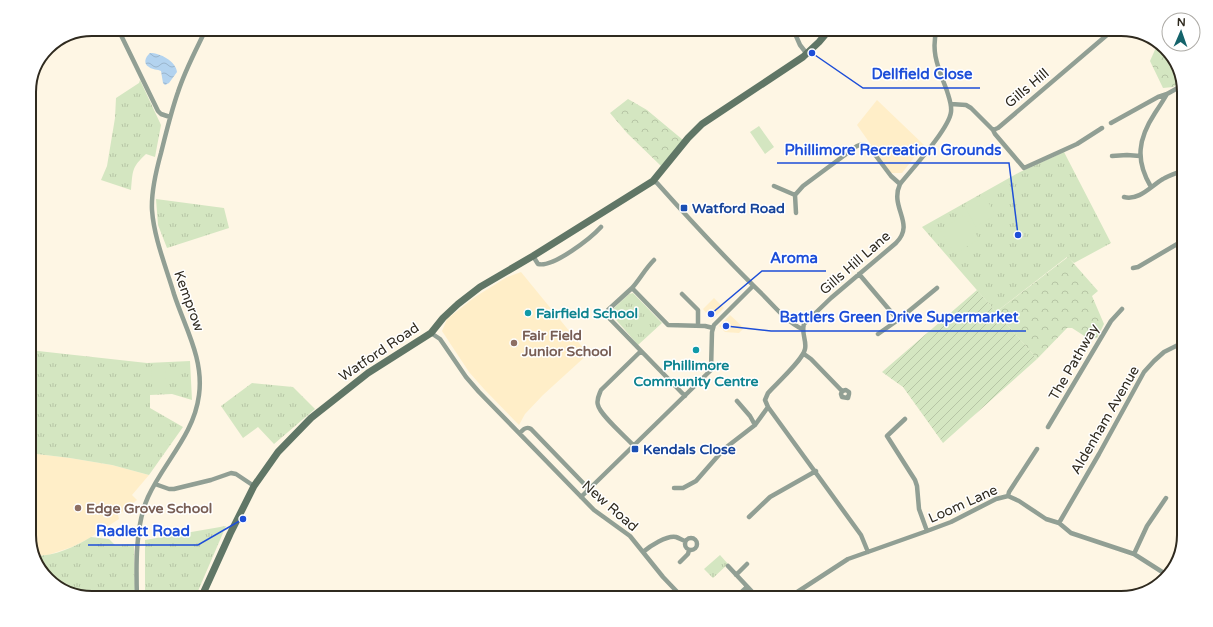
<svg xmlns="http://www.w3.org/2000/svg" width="1213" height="627" font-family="'Varela Round',sans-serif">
<defs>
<pattern id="grass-tufts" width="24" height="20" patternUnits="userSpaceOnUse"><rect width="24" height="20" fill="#d4e6c1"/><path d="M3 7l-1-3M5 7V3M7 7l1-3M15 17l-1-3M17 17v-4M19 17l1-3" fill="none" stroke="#b6c5a5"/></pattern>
<pattern id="forest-crowns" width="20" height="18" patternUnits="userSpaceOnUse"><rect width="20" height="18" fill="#d4e6c1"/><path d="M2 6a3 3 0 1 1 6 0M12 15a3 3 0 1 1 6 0" fill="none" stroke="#b6c5a5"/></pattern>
<pattern id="garden-furrows" width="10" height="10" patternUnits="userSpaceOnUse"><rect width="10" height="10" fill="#d4e6c1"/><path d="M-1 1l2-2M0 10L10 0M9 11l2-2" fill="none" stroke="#b6c5a5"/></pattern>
<pattern id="water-waves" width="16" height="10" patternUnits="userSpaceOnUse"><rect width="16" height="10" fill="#b3d3ef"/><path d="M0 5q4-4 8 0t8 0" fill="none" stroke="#9ab5cc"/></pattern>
</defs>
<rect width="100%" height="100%" fill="#fef6e4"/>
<path fill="#ffeec8" d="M 877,100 L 924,145 L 902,173 L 891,173 L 857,125 Z
M 521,272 L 588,354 L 543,395 L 525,414 L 519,425 L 484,389 L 469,372 L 442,331 L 447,319 L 475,297 L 507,277 Z
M 714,298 L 724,308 L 712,320 L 703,309 Z
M 730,315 L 744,328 L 739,333 L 725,332 L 719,326 Z
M 29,453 L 70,458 L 112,465 L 149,475 L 132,495 L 137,500 L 118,515 L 119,519 L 88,539 L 72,547 L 48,555 L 35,556 L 29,540 Z"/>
<path fill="url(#grass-tufts)" d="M 140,80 L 161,125 L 155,157 L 146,154 C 131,168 133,171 131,190 L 101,180 L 107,166 L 115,118 L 116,98 L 139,83 Z
M 1064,152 L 1111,243 L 1074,263 L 1067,257 L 996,312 L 922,227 L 1020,172 Z
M 156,199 L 224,208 L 229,228 L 167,248 L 158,225 Z
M 633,293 L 662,323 L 638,345 L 611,314 L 611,311 L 629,294 Z
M 29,350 L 147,363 L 190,361 L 192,400 L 172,394 L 150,395 L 150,408 L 183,427 L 149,475 L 112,465 L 70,458 L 29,453 Z
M 252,383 L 293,387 L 315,409 L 274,444 L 258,427 L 243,438 L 221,406 Z
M 226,526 L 195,598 L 145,598 L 145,540 Z
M 91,537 L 109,539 L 115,545 L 134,544 L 135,598 L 92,598 L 64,592 L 40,570 L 35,556 C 55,556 74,547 91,537 Z
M 720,555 L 728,564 L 713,578 L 704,569 Z"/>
<path fill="url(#forest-crowns)" d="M 1158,43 L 1174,57 L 1182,82 L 1173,87 L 1163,88 L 1150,61 Z
M 628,99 L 647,110 L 683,140 L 661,166 L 627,133 L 610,113 Z
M 1068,257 L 1098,291 L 1092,296 L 1104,324 L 1097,338 L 1089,339 L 1072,328 L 1067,328 L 1037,359 L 996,312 Z"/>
<path fill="url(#garden-furrows)" d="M 977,290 L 1037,359 L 943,443 L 903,387 L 882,372 Z"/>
<path fill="#d4e6c1" d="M 759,126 L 774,147 L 765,154 L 750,132 Z
M 984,194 L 995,215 L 976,227 L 964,205 Z
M 964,215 L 979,239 L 955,254 L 940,230 Z
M 165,365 L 167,393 L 153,393 L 151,366 Z"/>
<path fill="url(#water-waves)" d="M 150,53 C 160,53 176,61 177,72 L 169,83 L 165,85 L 163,83 L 161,71 C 158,69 152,70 149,67 C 143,64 145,57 150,53 Z"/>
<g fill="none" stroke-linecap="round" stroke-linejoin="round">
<path stroke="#919f94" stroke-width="4.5" d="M 118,29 L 158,111 L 161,114 L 170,117
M 793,29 L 800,45 L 807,54
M 978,29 L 987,31
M 951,104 L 966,105 L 971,108 L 993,130 L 995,134 L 1024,168 L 1077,144 L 1102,128
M 1111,123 L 1158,97 L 1167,94 L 1183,85
M 993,130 L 998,128 L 1114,29
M 1112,156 L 1127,155 L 1140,156
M 653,181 L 657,183 C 691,221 726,259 763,295 C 775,307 787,322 802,329
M 774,186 L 795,195
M 1151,187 C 1135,160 1138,139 1155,113 C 1159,107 1163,101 1167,94
M 1124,197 C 1139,201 1151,186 1163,179 C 1169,175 1177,173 1184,170
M 796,213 L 795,195 L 803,186 L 857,146 C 862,144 866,144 870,148 L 891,176 L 900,184
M 533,256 L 538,264 C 553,268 591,238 601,227
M 1133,268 L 1138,267 L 1184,240
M 859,274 L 898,320
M 632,288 C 640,279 645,269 654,260
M 682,294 L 698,310 L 698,325
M 431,333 L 440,339 L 466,377 L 479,392 L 594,510 L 630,536 L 663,577 L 683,598
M 878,334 L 898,320 L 937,288
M 804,354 L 811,359 L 842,391 L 846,390 L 849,392 L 849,394 L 848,398 L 842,397 L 841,394 L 842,391
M 685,396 L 608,317 L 608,310 L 632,288 L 668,325 L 705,326 L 713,328
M 737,401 L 750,416 L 755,425
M 905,419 L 887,436 L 915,480 L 917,486 L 919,509 L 927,531
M 1048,427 L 1111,321 L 1122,309
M 520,433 C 523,429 526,426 531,429 L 589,489
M 634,446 C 626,437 600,415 598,405 C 596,400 599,395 601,390 L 641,351
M 155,484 L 169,489 L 174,489 L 211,480 L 231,473 L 236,474 L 254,486
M 674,488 L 683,488 L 696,481 L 724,449 L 755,425 L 768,407
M 1008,496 L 1009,492 L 1037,449
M 581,497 L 711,370 L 712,332 L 714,325 L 753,286
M 749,517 L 770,497 L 816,471
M 1059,523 L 1099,454 L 1144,372 L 1154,361 L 1164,352 L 1184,342
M685 544a6 6 0 1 1 12 0a6 6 0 1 1-12 0Z
M 643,552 C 650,546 667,535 676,537 C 679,538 682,540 685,541
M 868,552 L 861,535 L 768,407 L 765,400 L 768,393 C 776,384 803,360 805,349 C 807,341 801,333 804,324 L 831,298 L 896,243 C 916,223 889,208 900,184 C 912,169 949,129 951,112 C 952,105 949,98 947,91 C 939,69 930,52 937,29
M 1134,554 L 1147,526 L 1166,498
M 680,562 L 688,554 L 689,550
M 728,566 L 758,598
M 736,575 L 747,564
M 137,598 C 136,567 135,526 148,497 C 164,462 194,435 199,395 C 204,359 185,328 174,294 C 166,267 154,238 152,210 C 151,191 156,171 161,153 C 166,133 171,112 178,92 C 185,70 196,50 206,29
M 735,598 L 747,587
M 788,598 L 848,559 L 927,531 L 951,522 L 996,499 L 1008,496 L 1019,501 L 1046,519 L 1059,523 L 1071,533 L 1134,554 L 1167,575"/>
<path stroke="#607666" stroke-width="7" d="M 201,598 L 230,534 L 254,486 L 278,452 L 311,418 L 368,373 L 431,333 L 443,318 L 458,304 L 480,287 L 533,256 L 653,181 L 688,138 L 702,124 L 803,57 L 819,42 L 830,29"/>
</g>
<g fill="#1a4fb4" stroke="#fff" stroke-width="1.5">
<rect x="680" y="204" width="8" height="8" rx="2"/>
<rect x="631" y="445" width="8" height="8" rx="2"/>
</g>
<g fill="#0f9aa8" stroke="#fff" stroke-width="1.5">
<circle cx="528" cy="313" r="4"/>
<circle cx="696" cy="350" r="4"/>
</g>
<g fill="#8d6e63" stroke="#fff" stroke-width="1.5">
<circle cx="514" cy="343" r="4"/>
<circle cx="78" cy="508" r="4"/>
</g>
<g text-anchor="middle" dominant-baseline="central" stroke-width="3" stroke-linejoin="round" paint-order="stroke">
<g font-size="14" fill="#2f2a1f" stroke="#fff">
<text transform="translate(1027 88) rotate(-40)">Gills Hill</text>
<text transform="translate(855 263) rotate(-41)">Gills Hill Lane</text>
<text transform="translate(189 301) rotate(70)">Kemprow</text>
<text transform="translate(379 352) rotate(-34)">Watford Road</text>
<text transform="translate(1074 362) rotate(-60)">The Pathway</text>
<text transform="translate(1105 420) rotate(-60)">Aldenham Avenue</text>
<text transform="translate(963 504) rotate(-24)">Loom Lane</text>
<text transform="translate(610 506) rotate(41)">New Road</text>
</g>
<g font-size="14" font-weight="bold" fill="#164399" stroke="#fff" text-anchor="start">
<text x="692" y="208">Watford Road</text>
<text x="643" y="449">Kendals Close</text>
</g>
<g font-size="14" font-weight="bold" fill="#0d838f" stroke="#fff" text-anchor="start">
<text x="536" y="313">Fairfield School</text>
<text x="696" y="365" text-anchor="middle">Phillimore<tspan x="696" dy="16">Community Centre</tspan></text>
</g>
<g font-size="14" font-weight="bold" fill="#785e54" stroke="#fff" text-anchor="start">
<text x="522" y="335">Fair Field<tspan x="522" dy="16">Junior School</tspan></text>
<text x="86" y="508">Edge Grove School</text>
</g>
</g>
<path d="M0 0H1213V627H0ZM92 36H1121A56 56 0 0 1 1177 92V535A56 56 0 0 1 1121 591H92A56 56 0 0 1 36 535V92A56 56 0 0 1 92 36Z" fill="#fff" fill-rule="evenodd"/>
<path fill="none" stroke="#2f2a1f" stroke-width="2" d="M92 36H1121A56 56 0 0 1 1177 92V535A56 56 0 0 1 1121 591H92A56 56 0 0 1 36 535V92A56 56 0 0 1 92 36Z"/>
<path fill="none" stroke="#1d4ed8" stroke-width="1.5" d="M812 53L863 88H980M1018 235L1009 163H777M711 314L762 271H826M726 326L771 331H1026M243 519L198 545H88"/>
<g fill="#1d4ed8" stroke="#fff" stroke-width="1.5">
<circle cx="812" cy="53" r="4"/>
<circle cx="1018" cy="235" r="4"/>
<circle cx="711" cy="314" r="4"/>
<circle cx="726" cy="326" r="4"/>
<circle cx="243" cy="519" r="4"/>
</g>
<g font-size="15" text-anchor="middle" font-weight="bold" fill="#1d4ed8" stroke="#fff" stroke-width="3" stroke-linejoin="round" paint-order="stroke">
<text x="922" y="79">Dellfield Close</text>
<text x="893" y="155">Phillimore Recreation Grounds</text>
<text x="794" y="263">Aroma</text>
<text x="899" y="322">Battlers Green Drive Supermarket</text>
<text x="143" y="536">Radlett Road</text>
</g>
<g transform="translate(1181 32) rotate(2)"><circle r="19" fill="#ffffff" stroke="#acaaa5"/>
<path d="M0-3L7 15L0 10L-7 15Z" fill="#14636b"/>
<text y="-6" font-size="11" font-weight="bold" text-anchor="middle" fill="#2f2a1f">N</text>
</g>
</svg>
